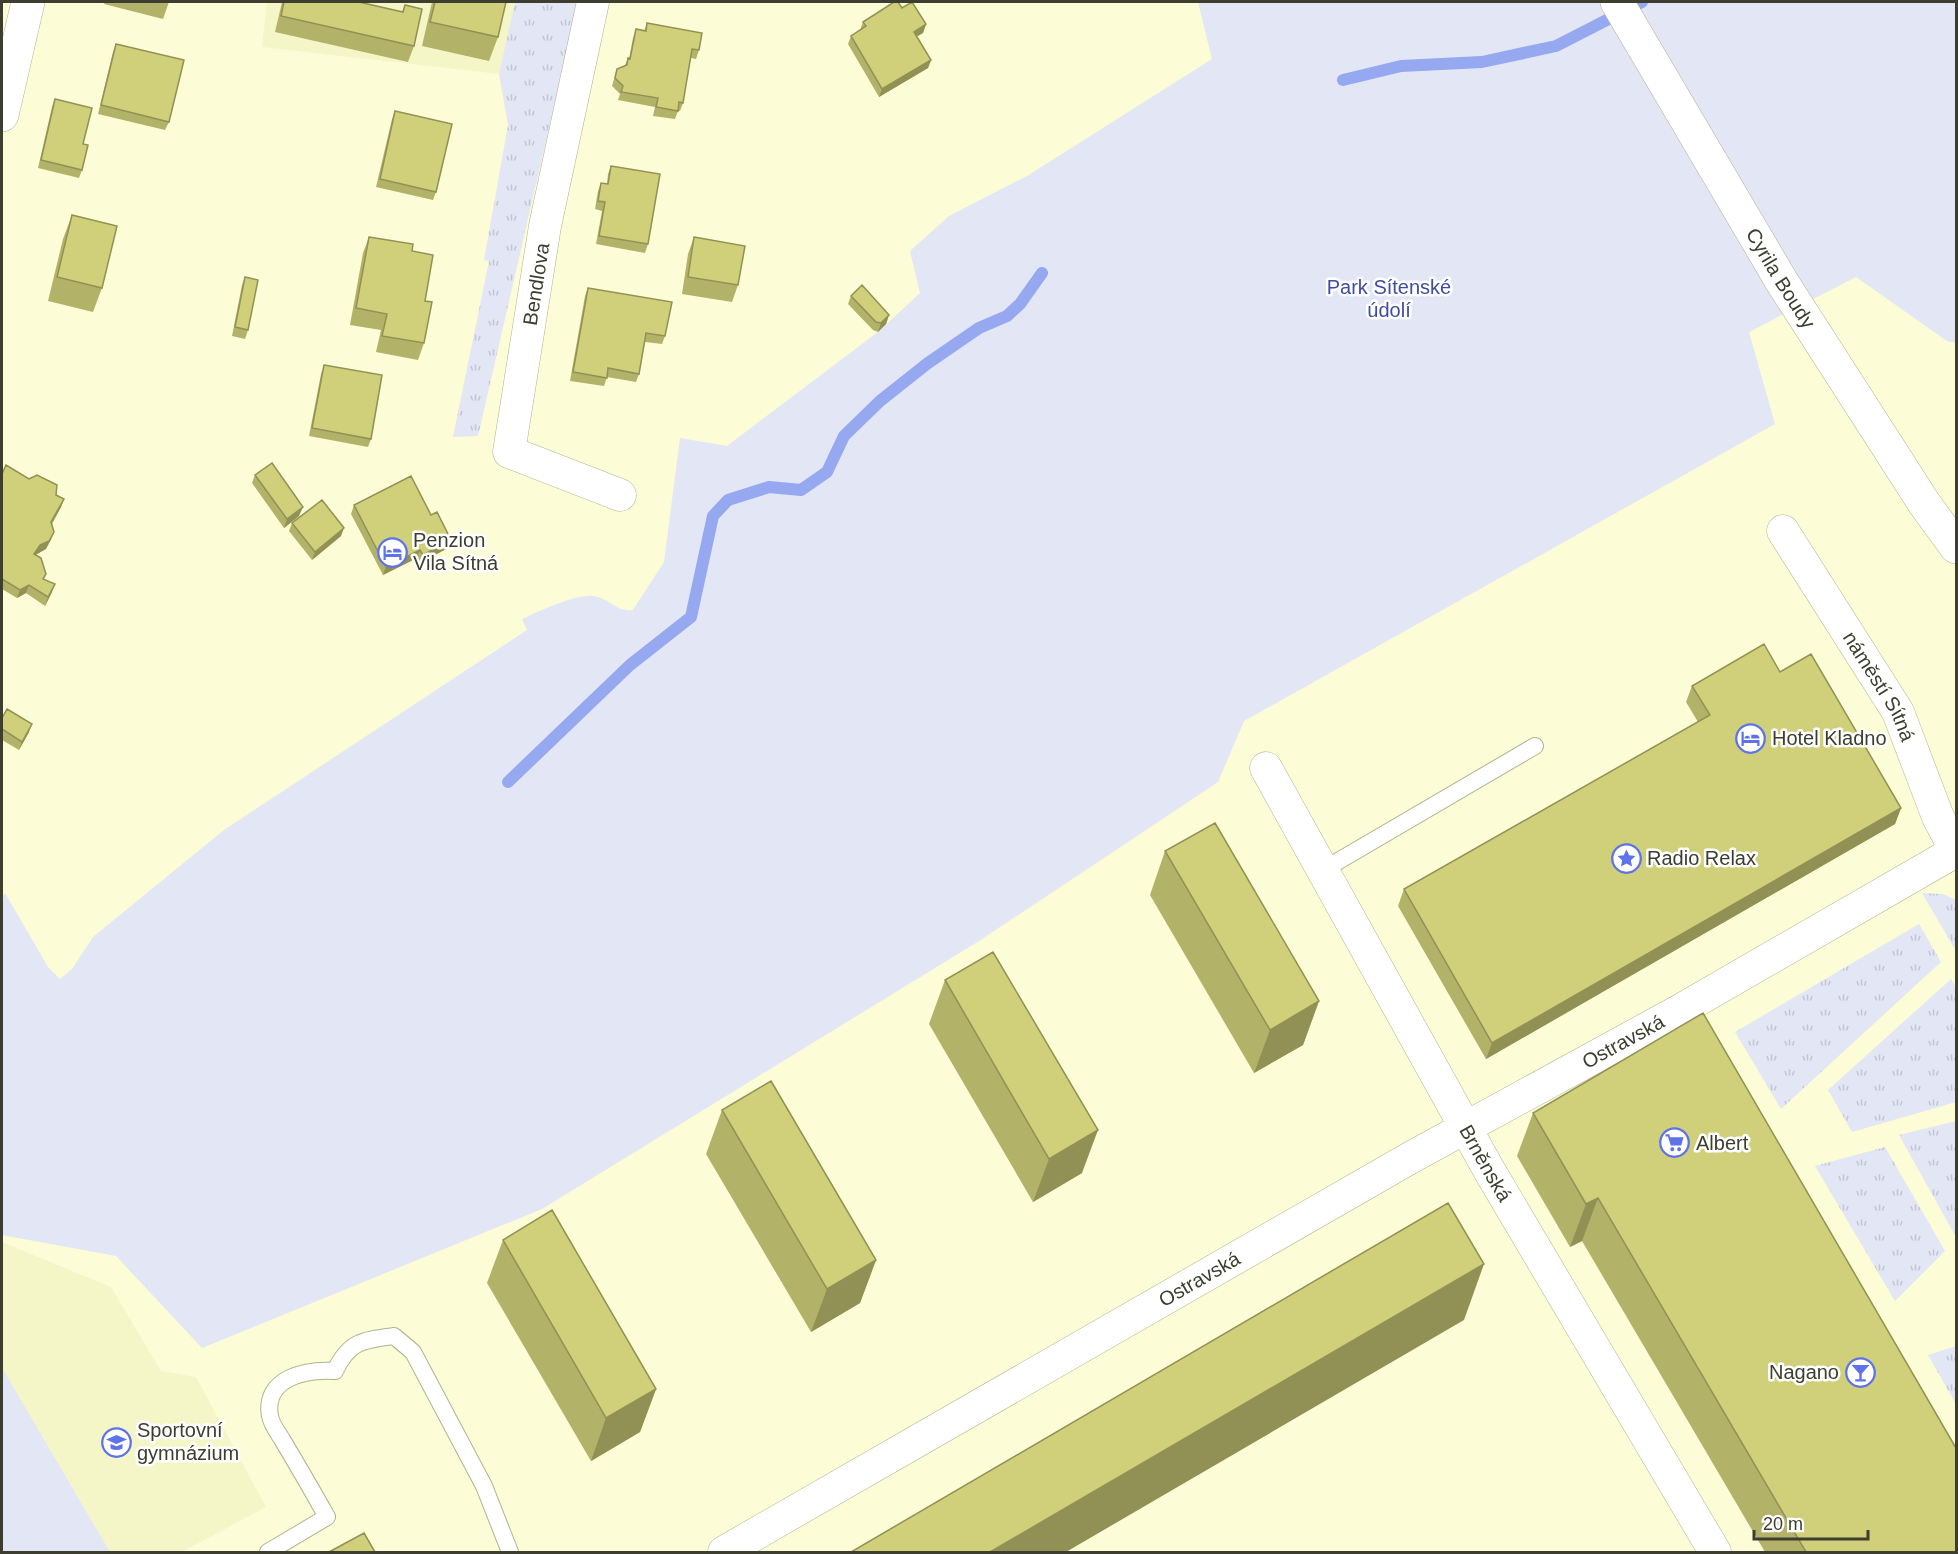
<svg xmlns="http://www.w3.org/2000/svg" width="1958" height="1554" font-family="Arial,sans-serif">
<defs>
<pattern id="grass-tufts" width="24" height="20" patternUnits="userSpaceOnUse" patternTransform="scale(1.5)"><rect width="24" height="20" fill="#e2e6f5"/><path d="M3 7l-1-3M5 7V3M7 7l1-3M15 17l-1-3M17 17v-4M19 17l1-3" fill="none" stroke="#c3c6d2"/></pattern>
</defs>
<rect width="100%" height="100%" fill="#fcfcd7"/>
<path fill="#f5f6c8" d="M 267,2 L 516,2 L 499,74 L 262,47 Z
M 2,1242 L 111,1287 L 161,1371 L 196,1377 L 266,1507 L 182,1552 L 2,1552 Z"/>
<path fill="url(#grass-tufts)" d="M 515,2 L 578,2 L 478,436 L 453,437 L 489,261 L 484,260 L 508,125 L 499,74 Z
M 1922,893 L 1943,894 L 1956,900 L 1956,951 Z
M 1919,924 L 1941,962 L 1781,1109 L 1735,1032 Z
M 1951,979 L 1956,988 L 1956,1102 L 1852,1132 L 1828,1090 Z
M 1956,1121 L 1956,1237 L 1899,1135 Z
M 1885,1147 L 1945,1251 L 1895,1301 L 1815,1166 Z
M 1956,1346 L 1956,1404 L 1928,1355 Z"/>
<path fill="#e2e6f5" d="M 1198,2 L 1956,2 L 1956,343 L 1947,341 L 1856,277 L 1749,332 L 1775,424 L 1244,721 L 1218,782 L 979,941 L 542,1209 L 202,1348 L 116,1256 L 2,1235 L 2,897 L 5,893 L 48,967 L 60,979 L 72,969 L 93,937 L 224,830 L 527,630 L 522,619 C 537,612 577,593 594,596 C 608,598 618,613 633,610 L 664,562 L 680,438 L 727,446 L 878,332 L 920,293 L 910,251 L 949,216 L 1027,176 L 1212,59 Z
M 2,1368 L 110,1552 L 2,1552 Z"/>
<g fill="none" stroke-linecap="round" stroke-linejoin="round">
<path stroke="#95a8f0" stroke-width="12" d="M 1343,80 L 1401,66 L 1482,62 L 1556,46 L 1642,2
M 508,782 L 630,665 L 691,617 L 713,516 L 728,500 L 769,487 L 801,490 L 827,472 L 844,436 L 880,401 L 928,363 L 979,328 L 1007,316 L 1020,304 L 1042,273"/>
<defs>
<path id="service" d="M 1323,870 L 1535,746
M 268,1552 L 327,1517 C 313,1492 298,1466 283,1441 C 279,1434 271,1424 270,1416 C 263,1378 306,1369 335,1371 C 349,1341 363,1340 394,1336 L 413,1352 L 484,1486 L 510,1552"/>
<g id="minor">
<path d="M 593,2 L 545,226 L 509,452 L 620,495"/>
<path id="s1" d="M 1783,531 L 1898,712 L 1938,817 L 1956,851"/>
<path id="s2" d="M 1266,768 L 1489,1170 L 1715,1552"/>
<path id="s3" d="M 724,1552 L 1410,1158 L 1677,1012 L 1956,851"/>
</g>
<g id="tertiary">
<path id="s4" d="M 1617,2 L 1782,282 L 1924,503 L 1956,547"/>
<path d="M 2,115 L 28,2"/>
</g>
</defs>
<use href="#service" stroke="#b1b28e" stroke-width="18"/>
<use href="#minor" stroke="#b1b28e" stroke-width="33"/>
<use href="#tertiary" stroke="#b1b28e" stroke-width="34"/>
<use href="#service" stroke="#fff" stroke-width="16"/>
<use href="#minor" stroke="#fff" stroke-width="32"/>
<use href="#tertiary" stroke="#fff" stroke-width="33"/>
</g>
<path fill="#b3b269" d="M 105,2 L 169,2 L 163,19 L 104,4 Z
M 282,2 L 402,12 L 405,5 L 414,46 L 408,62 L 275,32 Z
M 432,2 L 506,2 L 498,37 L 489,61 L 422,46 Z
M 902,8 L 926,24 L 923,33 L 917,36 L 931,60 L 928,68 L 879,97 L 848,44 L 851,36 L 860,30 L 863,22 Z
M 647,23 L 699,50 L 696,59 L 691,58 L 683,103 L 680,111 L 678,111 L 675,119 L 653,116 L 655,107 L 618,100 L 620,94 L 612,86 L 617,69 L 625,65 L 628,58 L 629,59 L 633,38 L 636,29 L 644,31 Z
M 116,44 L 169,122 L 165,130 L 98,114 L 113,52 Z
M 55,99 L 82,170 L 79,178 L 38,168 L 52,107 Z
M 395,111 L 436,192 L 433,200 L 376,187 L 392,119 Z
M 611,166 L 648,244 L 645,253 L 596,244 L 602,211 L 595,209 L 598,191 L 601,183 L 607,184 L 608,174 Z
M 72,215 L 102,288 L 93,312 L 48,301 L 63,239 Z
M 369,237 L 412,251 L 425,301 L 424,343 L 418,360 L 376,352 L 381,330 L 350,325 L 363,253 Z
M 694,237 L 738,285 L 732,302 L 682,294 L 688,254 Z
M 245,277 L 248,330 L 245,339 L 232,336 L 242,285 Z
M 588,288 L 665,336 L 662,344 L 645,342 L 639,374 L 636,382 L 607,377 L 604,386 L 570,381 L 585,296 Z
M 851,296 L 889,315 L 886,324 L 878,332 L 873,330 L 848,304 Z
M 324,365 L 371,439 L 368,447 L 309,436 L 321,374 Z
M 2,474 L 29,479 L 64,499 L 61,507 L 52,524 L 54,532 L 51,540 L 46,549 L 37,554 L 36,555 L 46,574 L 44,579 L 52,592 L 45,606 L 26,593 L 17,598 L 2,589 Z
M 255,475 L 299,516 L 284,528 L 252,483 Z
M 354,505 L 431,515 L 451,540 L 448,548 L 420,563 L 417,558 L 383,575 L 351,514 Z
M 292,523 L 341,536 L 312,560 L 289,531 Z
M 1692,686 L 1901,808 L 1895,824 L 1486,1059 L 1398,906 L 1404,889 L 1698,722 L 1686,702 Z
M 2,718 L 29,732 L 19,750 L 2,740 Z
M 1165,851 L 1319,1001 L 1303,1045 L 1254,1073 L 1150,895 Z
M 945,980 L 1082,1173 L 1033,1202 L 929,1024 Z
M 722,1110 L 876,1260 L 860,1303 L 811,1332 L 706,1154 Z
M 1533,1113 L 1956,1552 L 1765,1552 L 1582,1241 L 1570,1247 L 1517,1156 Z
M 503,1240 L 656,1389 L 640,1432 L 591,1461 L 487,1283 Z"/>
<path fill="#929155" d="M 926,24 L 923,33 L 911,40 L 914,32 Z
M 931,60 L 928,68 L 879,97 L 882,89 Z
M 889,315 L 886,324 L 878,332 L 881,323 Z
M 64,499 L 61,507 L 48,530 L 51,522 Z
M 303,507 L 299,516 L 284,528 L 287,519 Z
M 344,528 L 341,536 L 312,560 L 315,552 Z
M 54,532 L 46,549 L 37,554 L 31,562 L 34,554 L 40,545 Z
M 451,540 L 448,548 L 420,563 L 423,555 Z
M 420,550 L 417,558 L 383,575 L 386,567 Z
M 55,584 L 52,592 L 45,606 L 48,597 Z
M 29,585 L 26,593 L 17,598 L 20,590 Z
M 32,724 L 29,732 L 19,750 L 22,742 Z
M 1901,808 L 1895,824 L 1486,1059 L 1492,1043 Z
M 1319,1001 L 1303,1045 L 1254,1073 L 1270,1030 Z
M 1098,1130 L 1082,1173 L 1033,1202 L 1049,1159 Z
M 1598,1198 L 1582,1241 L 1570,1247 L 1586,1204 Z
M 876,1260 L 860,1303 L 811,1332 L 827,1289 Z
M 1484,1264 L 1464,1320 L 1066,1552 L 990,1552 Z
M 656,1389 L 640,1432 L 591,1461 L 606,1418 Z"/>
<path fill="#d0cf7a" stroke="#929155" stroke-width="1.5" d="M 284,2 L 359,2 L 403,12 L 405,5 L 422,9 L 414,46 L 281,16 Z
M 435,2 L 506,2 L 498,37 L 430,22 Z
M 894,2 L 898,2 L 902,8 L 912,2 L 926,24 L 914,32 L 931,60 L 882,89 L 851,36 L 866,26 L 863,22 Z
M 647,23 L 702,33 L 699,50 L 692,49 L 683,103 L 679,102 L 678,111 L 656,107 L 658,98 L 621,92 L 623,86 L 615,78 L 617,69 L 627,65 L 628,58 L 630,59 L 636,29 L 646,31 Z
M 116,44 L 184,60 L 169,122 L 101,105 Z
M 55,99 L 92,108 L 83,144 L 88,145 L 82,170 L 41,160 Z
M 395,111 L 452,124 L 436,192 L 380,179 Z
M 611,166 L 660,174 L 648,244 L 599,236 L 605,202 L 598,201 L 601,183 L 608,184 Z
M 72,215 L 117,226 L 102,288 L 57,277 Z
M 369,237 L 413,244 L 412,251 L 433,255 L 425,301 L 432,302 L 424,343 L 382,336 L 387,314 L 356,308 Z
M 694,237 L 745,246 L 738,285 L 688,277 Z
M 245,277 L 258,280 L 248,330 L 235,327 Z
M 862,285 L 889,315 L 881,323 L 876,322 L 851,296 Z
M 588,288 L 672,302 L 665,336 L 646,333 L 639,374 L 608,368 L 607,378 L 573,372 Z
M 324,365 L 382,375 L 371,439 L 312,428 Z
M 272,463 L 303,507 L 287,519 L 255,475 Z
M 6,465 L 29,479 L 37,475 L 57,485 L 56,495 L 64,499 L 51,522 L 54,532 L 49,541 L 40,545 L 34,554 L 41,558 L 46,574 L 43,579 L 55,584 L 48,597 L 29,585 L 20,590 L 2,579 L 2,474 Z
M 411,476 L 431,515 L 437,512 L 451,540 L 423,555 L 420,550 L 386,567 L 354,505 Z
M 322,500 L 344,528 L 315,552 L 292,523 Z
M 1764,644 L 1780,672 L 1811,654 L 1901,808 L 1492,1043 L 1404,889 L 1710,715 L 1692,686 Z
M 7,709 L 32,724 L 22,742 L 2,729 L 2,718 Z
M 1215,823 L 1319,1001 L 1270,1030 L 1165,851 Z
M 993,952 L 1098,1130 L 1049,1159 L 945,980 Z
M 1703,1013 L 1956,1448 L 1956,1552 L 1806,1552 L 1598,1198 L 1586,1204 L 1533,1113 Z
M 771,1081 L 876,1260 L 827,1289 L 722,1110 Z
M 1448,1203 L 1484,1264 L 990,1552 L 851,1552 Z
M 552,1210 L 656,1389 L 606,1418 L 503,1240 Z
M 364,1533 L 375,1552 L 329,1552 Z"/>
<defs>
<symbol id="hotel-ring" viewBox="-11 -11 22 22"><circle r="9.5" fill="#fff" stroke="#5e72e9" stroke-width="1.5"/><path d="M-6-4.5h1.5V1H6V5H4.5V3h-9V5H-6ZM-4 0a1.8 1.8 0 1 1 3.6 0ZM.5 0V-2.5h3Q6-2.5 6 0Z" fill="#5e72e9"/></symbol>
<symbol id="sight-ring" viewBox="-11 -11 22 22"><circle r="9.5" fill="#fff" stroke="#5e72e9" stroke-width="1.5"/><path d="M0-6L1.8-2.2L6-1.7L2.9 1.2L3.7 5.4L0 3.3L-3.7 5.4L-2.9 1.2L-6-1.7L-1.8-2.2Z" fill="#5e72e9"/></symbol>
<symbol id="supermarket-ring" viewBox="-11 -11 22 22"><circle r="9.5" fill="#fff" stroke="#5e72e9" stroke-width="1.5"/><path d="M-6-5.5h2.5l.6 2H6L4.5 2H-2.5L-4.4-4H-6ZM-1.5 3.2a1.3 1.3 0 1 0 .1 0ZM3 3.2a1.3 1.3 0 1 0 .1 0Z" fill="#5e72e9"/></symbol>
<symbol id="bar-ring" viewBox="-11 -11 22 22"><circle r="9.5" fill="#fff" stroke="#5e72e9" stroke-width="1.5"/><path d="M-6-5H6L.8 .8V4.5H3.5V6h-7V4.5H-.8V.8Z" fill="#5e72e9"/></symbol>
<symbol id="school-ring" viewBox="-11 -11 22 22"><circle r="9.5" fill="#fff" stroke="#5e72e9" stroke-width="1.5"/><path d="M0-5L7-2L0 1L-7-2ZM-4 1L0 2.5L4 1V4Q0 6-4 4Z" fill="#5e72e9"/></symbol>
</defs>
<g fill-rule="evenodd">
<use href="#hotel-ring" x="376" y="536" width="33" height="33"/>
<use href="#hotel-ring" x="1734" y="722" width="33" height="33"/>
<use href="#sight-ring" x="1610" y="842" width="33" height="33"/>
<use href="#supermarket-ring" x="1658" y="1126" width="33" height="33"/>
<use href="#bar-ring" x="1844" y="1356" width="33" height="33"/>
<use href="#school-ring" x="100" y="1426" width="33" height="33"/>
</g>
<g text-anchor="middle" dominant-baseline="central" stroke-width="5" stroke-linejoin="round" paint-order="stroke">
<g font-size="20" fill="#3d3e2f" stroke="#fff">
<text stroke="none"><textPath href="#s4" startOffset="321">Cyrila Boudy</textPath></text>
<text transform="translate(536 284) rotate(-81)">Bendlova</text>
<text stroke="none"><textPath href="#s1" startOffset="183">náměstí Sítná</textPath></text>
<text stroke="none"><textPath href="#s3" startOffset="1034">Ostravská</textPath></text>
<text stroke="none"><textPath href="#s2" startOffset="452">Brněnská</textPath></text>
<text stroke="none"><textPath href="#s3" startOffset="548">Ostravská</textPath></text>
</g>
<g font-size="20" fill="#3f4da1" stroke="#fff">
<text x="1389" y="287">Park Sítenské<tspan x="1389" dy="23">údolí</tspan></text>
</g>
<g font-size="20" fill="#3d3e2f" stroke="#fff" text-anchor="start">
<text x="413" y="540">Penzion<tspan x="413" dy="23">Vila Sítná</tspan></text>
<text x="1772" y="738">Hotel Kladno</text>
<text x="1647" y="858">Radio Relax</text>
<text x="1696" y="1143">Albert</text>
<text x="1839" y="1372" text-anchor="end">Nagano</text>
<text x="137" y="1430">Sportovní<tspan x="137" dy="23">gymnázium</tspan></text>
</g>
</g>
<rect width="1958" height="1554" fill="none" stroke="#3d3e2f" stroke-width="6"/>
<path d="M1754 1530v9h114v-9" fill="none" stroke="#3d3e2f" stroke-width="3"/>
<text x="1763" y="1530" font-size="18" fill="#3d3e2f" stroke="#ffffff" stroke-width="4.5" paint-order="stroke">20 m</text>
</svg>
